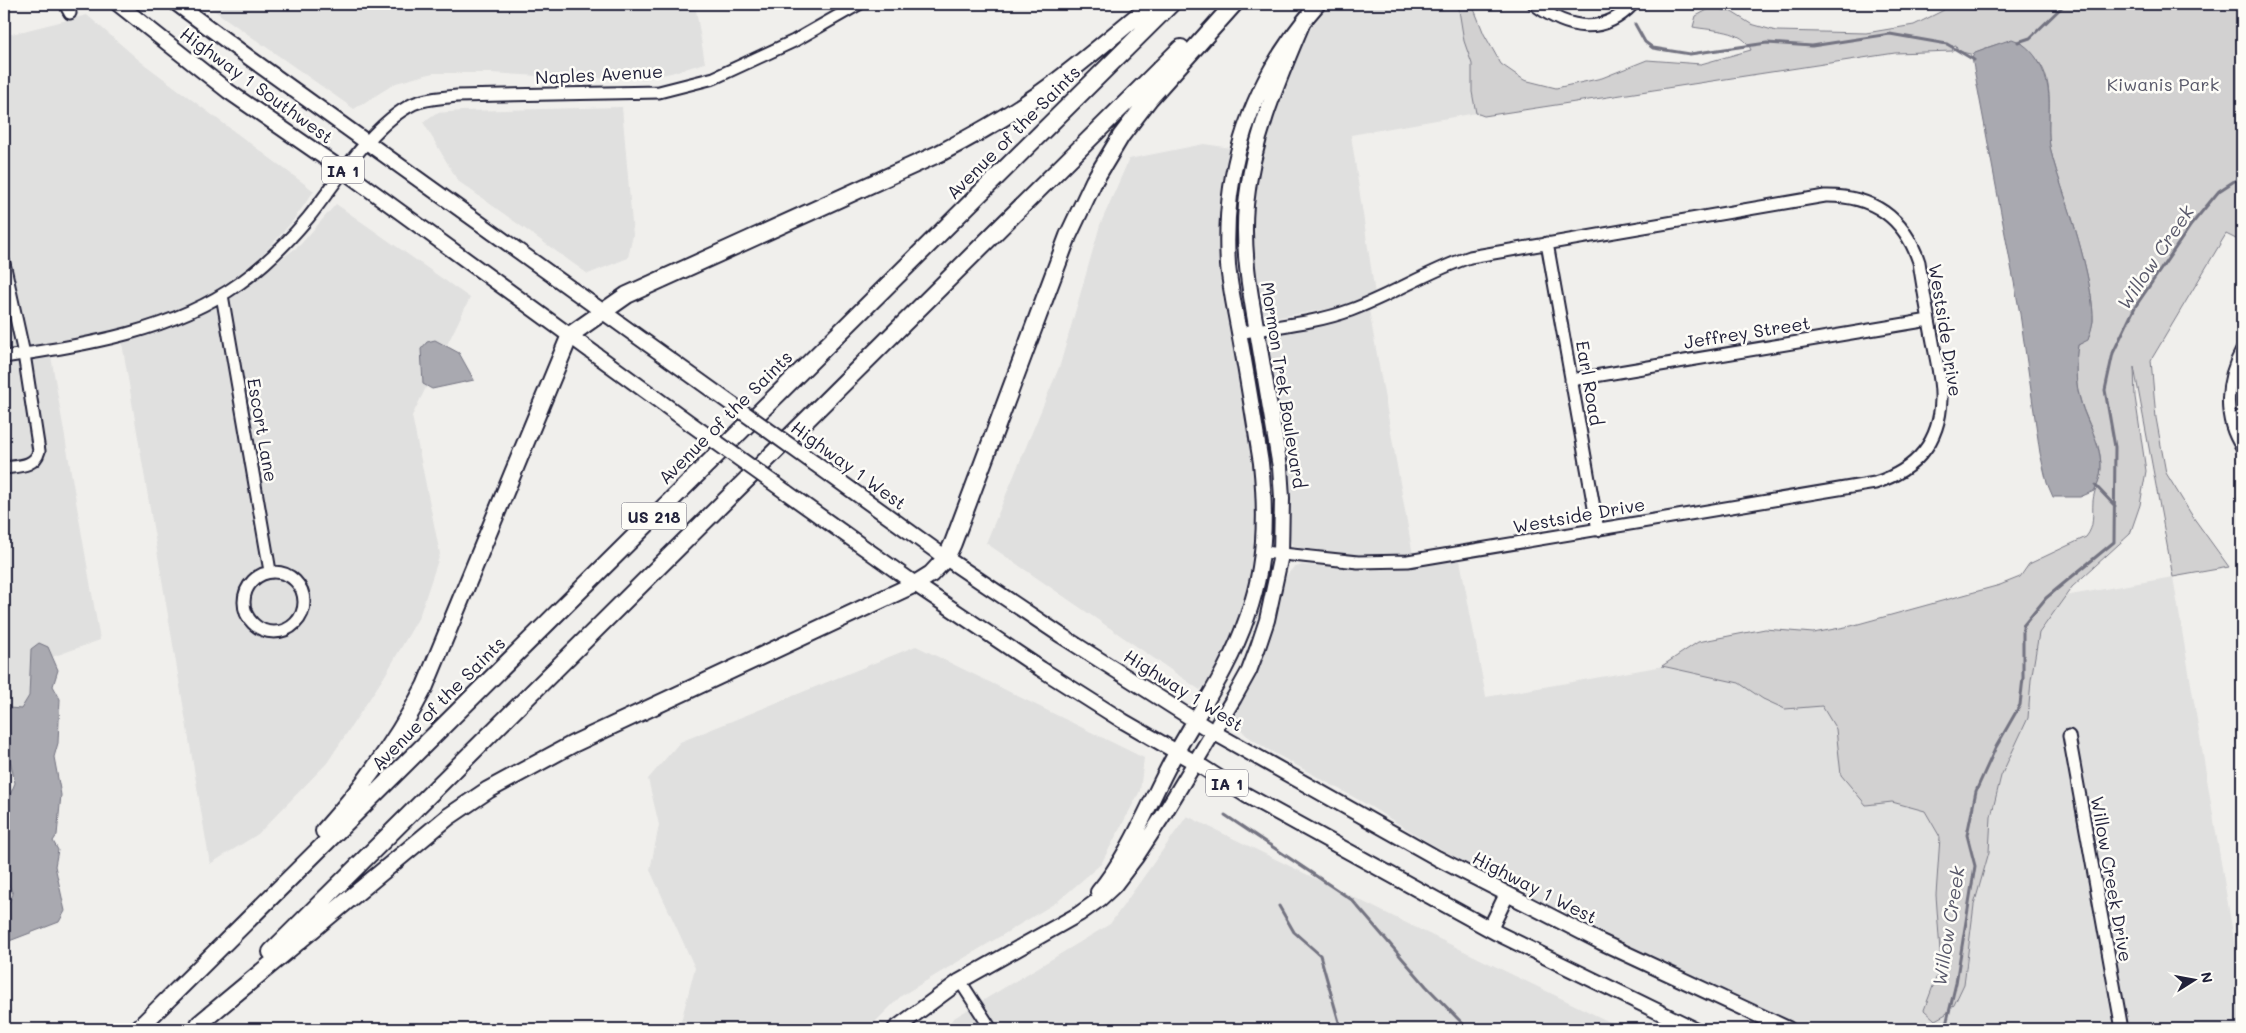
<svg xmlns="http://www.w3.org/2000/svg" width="2246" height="1033" font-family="Mali,sans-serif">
<rect width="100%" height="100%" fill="#f0efec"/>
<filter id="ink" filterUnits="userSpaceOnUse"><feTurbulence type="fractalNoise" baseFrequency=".02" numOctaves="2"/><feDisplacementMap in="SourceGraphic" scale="10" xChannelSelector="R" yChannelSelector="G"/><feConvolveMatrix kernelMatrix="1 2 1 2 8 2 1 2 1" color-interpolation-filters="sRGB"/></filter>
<g filter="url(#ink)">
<path fill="#e0e0df" d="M 205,4 L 695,4 L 705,63 L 671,73 L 643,79 L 571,78 L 491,73 L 433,73 L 396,83 L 354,109 Z
M 1329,4 L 1463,4 L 1482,112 L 1351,135 L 1375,294 L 1336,308 L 1273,318 L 1260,313 L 1256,302 L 1249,239 L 1255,171 L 1286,69 L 1308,32 Z
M 87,15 L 140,61 L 314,191 L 292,222 L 266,251 L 240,274 L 198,301 L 168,315 L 129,328 L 4,351 L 4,36 Z
M 622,107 L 633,235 L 628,258 L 588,274 L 458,181 L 423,122 L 436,113 L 462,111 Z
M 1204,144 L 1231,148 L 1223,199 L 1222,262 L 1232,334 L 1256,466 L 1258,533 L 1251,581 L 1241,614 L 1211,679 L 1200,690 L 986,543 L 1060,365 L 1100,225 L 1129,159 Z
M 336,204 L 470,298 L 412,416 L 440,554 L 419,617 L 384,677 L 327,763 L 258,834 L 210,864 L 122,343 L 163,330 L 231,296 L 300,245 Z
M 1369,310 L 1413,555 L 1370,557 L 1300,548 L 1293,545 L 1287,536 L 1266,344 L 1274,334 L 1320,325 Z
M 51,356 L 100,640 L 41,661 L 34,768 L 4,774 L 4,364 Z
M 1460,560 L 1486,697 L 2173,577 L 2242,987 L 2242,1029 L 1805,1029 L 1574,919 L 1433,845 L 1366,804 L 1267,749 L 1246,735 L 1238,726 L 1235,709 L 1278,612 L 1286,576 L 1293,568 L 1302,565 L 1372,569 L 1403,568 Z
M 916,646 L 1144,758 L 1140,791 L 1101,864 L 1057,902 L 901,996 L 868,1029 L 679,1029 L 695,968 L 650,870 L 659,825 L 648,779 L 680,742 Z
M 1187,816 L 1624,1029 L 942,1029 L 954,1018 L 1110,924 Z"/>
<path fill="#d2d1d1" stroke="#7a7a86" d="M 1458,4 L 1472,4 L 1484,34 L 1501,64 L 1524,80 L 1556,88 L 1602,78 L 1647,60 L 1701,64 L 1751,50 C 1743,29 1713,31 1693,27 L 1696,16 L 1711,8 L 1730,11 L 1751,24 L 1776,31 L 1866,33 L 1914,25 L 1944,10 L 1949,4 L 2242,4 L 2242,242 L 2226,234 L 2151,360 L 2156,418 L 2166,473 L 2193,517 L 2229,567 L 2173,577 L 2134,367 L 2135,397 L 2146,471 L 2140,505 L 2130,534 L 2072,587 L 2039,633 L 2031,680 L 2028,718 L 2001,776 L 1991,817 L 1989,852 L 1974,905 L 1964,984 L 1954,1005 L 1946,1014 L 1935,1020 L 1924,1010 L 1941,965 L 1936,895 L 1940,837 L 1925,811 L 1892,802 L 1866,805 L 1841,775 L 1836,729 L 1822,706 L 1785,709 L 1763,699 L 1739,683 L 1662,666 L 1698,642 L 1765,629 L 1813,633 L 1851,626 L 2000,585 L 2020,577 L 2029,564 L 2086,537 C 2095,526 2092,515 2093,501 C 2094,488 2102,478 2101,464 C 2100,440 2087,423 2081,402 C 2075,383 2075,363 2078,345 L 2088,339 C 2090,333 2092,327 2093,321 C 2094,289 2075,226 2064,194 C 2059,178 2053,163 2050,147 C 2046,121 2054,96 2044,71 C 2039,59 2029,51 2020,41 C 2005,41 1990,46 1976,52 L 1974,55 L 1958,51 L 1956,45 L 1952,46 L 1953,51 L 1895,53 L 1484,116 L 1476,113 L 1472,92 L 1472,64 L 1464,41 Z"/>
<path fill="#a9a9b0" stroke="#737381" d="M 2012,39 C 2026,43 2038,57 2043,71 C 2054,96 2046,120 2050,146 C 2053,163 2059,178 2064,194 C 2075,225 2094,289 2093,321 C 2092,327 2090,334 2088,340 L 2078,345 C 2075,363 2075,384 2081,403 C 2090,432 2112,460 2094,491 L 2080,497 L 2053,497 L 2047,483 L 2040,453 L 2020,314 L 1972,58 L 1975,52 Z
M 435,340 L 459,353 L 474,380 L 432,389 L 423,384 L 421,349 L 427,342 Z
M 39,643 L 48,647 L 58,670 L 53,686 L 60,699 L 58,743 L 54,757 L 61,795 L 57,835 L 53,841 L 58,850 L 55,866 L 65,911 L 59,922 L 4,943 L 4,907 L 8,905 L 13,894 L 4,874 L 4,809 L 15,783 L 4,732 L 4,716 L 9,708 L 21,709 L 29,696 L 31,649 Z"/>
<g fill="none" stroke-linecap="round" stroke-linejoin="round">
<path stroke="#737381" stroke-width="3" d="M 1635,24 L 1645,42 L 1653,48 L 1690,54 L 1767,43 L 1812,46 L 1890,34 L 1947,44 L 1974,60
M 2018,42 L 2030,38 L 2065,4
M 2095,485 L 2115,506
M 1225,815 L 1352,900 L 1426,986 L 1465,1026 L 1471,1029
M 1279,906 L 1294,932 L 1320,955 L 1341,1029
M 1945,1029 L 1956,983 L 1975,866 L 1967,835 L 1976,791 L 1996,747 L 2020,705 L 2023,678 L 2023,626 L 2046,598 L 2114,542 L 2115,447 L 2105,390 L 2113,353 L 2135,307 L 2191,225 L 2219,191 L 2242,176"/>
<defs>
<path id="minor" d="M 65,4 L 70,13
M 1534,4 C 1567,29 1602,37 1633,4
M 1547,243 L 1598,530
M 4,263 L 24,354 L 39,451 C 35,467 18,466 4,468
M 222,295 L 270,571
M 1239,333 C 1276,326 1316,323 1351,310 C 1392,295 1428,271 1470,257 L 1825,196 C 1872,195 1904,217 1919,262 C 1923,289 1928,315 1933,342 C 1936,360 1942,380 1941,399 C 1940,443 1915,470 1875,483 L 1408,561 L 1358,562 L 1264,552
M 2242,350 C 2226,379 2222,418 2242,447
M 4,357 C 84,345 172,332 240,283 C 265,265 288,242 308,218 C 337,182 371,125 413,104 C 426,98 442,98 457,96 L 659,92 L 714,78 L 794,41 L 859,4
M 1571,380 L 1929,320
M244 602a30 30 0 1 1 60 0a30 30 0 1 1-60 0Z
M 2069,736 L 2122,1029
M 960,981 L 991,1029"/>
<path id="major" d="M 118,4 L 228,91 L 344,171 L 691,424
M 177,4 L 251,59 L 719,395
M 814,463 L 946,558 L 1062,636 L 1213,732 L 1437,858 L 1601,942 L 1788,1029
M 786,492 L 915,584 L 1041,669 L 1123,721 L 1196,763 L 1246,795 L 1497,933 L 1694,1029
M 1098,892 C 1129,855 1148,806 1170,764 C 1187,731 1208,701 1225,668 C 1262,597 1269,541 1261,463 C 1254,419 1247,375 1239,332 C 1235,310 1230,287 1228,265 C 1222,165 1252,79 1318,4
M 1490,929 L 1507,894
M 895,1029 L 960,981 L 1079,914 L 1100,899 L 1114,886 L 1136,857 L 1164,814 L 1234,698 L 1249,671 L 1258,647 L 1267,620 L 1281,555 L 1282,498 L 1280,467 C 1273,424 1265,380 1258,337 C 1250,293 1242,250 1246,205 C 1252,140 1278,81 1303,22"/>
<path id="highway" d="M 324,831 C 364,786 398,739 425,686 L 570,335 L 627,295 L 940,153 C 973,136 1005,118 1035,97 C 1076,69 1113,35 1152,4
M 271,952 L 1181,48
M 199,1024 L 448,817 L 488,790 L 573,744 L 915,584 L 931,574 L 946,558 L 953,543 L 1068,236 L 1094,181 L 1121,136 L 1150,98 L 1234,4
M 138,1029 L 1171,4"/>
</defs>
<use href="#minor" stroke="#22223b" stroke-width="15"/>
<use href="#major" stroke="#22223b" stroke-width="18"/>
<use href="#highway" stroke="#22223b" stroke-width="20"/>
<use href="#minor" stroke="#fdfcf7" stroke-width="11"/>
<use href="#major" stroke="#fdfcf7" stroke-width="14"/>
<use href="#highway" stroke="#fdfcf7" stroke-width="16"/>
<defs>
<path id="major-bridge" d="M 719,395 L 814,463
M 691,424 L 786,492"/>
</defs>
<use href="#major-bridge" stroke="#22223b" stroke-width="18" stroke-linecap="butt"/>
<use href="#major-bridge" stroke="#fdfcf7" stroke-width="14"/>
</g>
</g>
<g text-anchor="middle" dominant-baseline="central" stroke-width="5" stroke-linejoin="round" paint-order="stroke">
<g fill="#fdfcf7" stroke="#646373" stroke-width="1">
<rect x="322" y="156.5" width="42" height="27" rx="4"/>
<rect x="621.5" y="502.5" width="65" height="27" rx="4"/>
<rect x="1206" y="769.5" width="42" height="27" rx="4"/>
</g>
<g font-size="16" font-weight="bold" fill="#22223b">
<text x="343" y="170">IA 1</text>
<text x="654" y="516">US 218</text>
<text x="1227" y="783">IA 1</text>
</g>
<g font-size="18" fill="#22223b" stroke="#fdfcf7">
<text transform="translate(599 74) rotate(-3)">Naples Avenue</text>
<text transform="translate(257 85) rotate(36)">Highway 1 Southwest</text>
<text transform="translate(1013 132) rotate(-45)">Avenue of the Saints</text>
<text transform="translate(1946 330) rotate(81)">Westside Drive</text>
<text transform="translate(1747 332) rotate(-9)">Jeffrey Street</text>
<text transform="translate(1590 383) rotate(80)">Earl Road</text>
<text transform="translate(1284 385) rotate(81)">Mormon Trek Boulevard</text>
<text transform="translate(725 417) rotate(-45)">Avenue of the Saints</text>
<text transform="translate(263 430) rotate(80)">Escort Lane</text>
<text transform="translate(849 465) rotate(36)">Highway 1 West</text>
<text transform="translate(1579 515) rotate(-10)">Westside Drive</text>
<text transform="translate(1184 690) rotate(32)">Highway 1 West</text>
<text transform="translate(438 703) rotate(-45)">Avenue of the Saints</text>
<text transform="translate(2112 879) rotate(80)">Willow Creek Drive</text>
<text transform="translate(1535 887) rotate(27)">Highway 1 West</text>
</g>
<g font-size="18" fill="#575768" stroke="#fdfcf7">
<text x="2163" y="84">Kiwanis Park</text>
</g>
<g font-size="19" font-style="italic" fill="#58586a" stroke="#fdfcf7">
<text transform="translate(2155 257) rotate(-56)">Willow Creek</text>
<text transform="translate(1948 926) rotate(-81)">Willow Creek</text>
</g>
</g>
<rect width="2246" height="1033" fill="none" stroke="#fdfcf7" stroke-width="20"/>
<rect x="10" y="10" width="2226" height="1013" fill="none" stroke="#22223b" stroke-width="2" filter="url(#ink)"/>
<g transform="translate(2194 980) rotate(79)" stroke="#fdfcf7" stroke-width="4" paint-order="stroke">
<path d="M0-4L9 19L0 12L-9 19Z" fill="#22223b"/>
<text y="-8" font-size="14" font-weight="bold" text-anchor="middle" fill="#22223b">N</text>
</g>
</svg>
